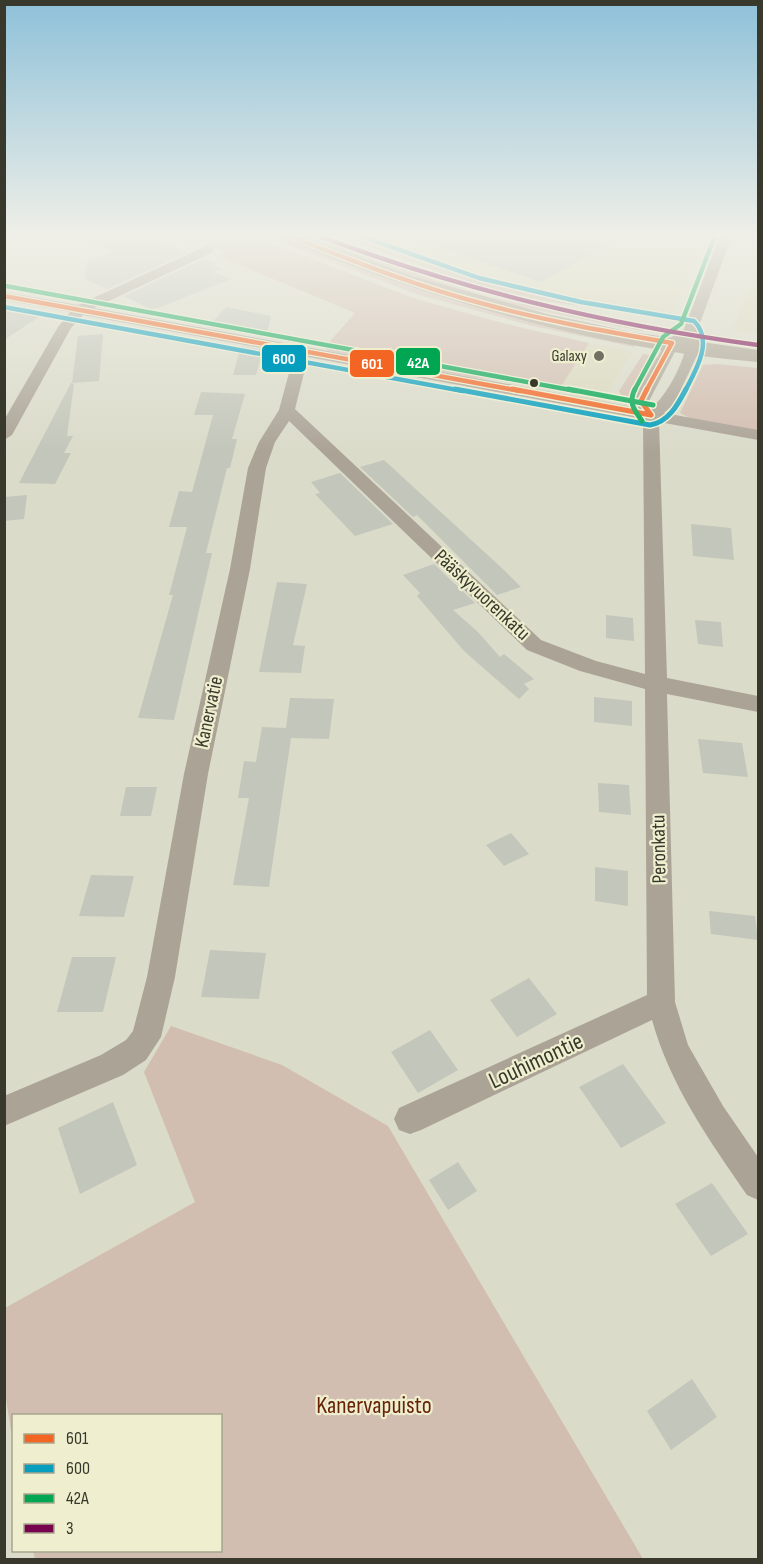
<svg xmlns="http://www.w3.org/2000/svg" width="763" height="1564" font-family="'Sofia Sans Condensed',sans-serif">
<rect width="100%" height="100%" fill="#dbdbca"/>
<path fill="#dad9bd" d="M 349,233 L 708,233 L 669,319 L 563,299 L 483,279 Z
M 758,258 L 758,334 L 733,330 L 756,266 Z
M 589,343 L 632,352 L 607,392 L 611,401 L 604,402 L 576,397 L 560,388 Z"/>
<path fill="#d2beb0" d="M 163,233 L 244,233 L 413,298 L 502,323 L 589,343 L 560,388 L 512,379 L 510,381 L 470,377 L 329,351 L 324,348 L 355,313 L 218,256 L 226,252 L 199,241 L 191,245 Z
M 256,233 L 269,233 L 371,272 L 455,301 L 637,342 L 634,347 L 533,326 L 416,294 Z
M 291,233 L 308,233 L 437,281 L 489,297 L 644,329 L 643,331 L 485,300 L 430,284 Z
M 332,233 L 341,233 C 420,263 499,289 582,306 C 500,299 409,261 332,233 Z
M 643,354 L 656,356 L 657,359 L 637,394 L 624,400 L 619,391 Z
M 717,364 L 758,368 L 758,431 L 690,418 L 680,413 L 703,365 Z
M 171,1026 L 282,1065 L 388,1126 L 643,1559 L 35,1559 L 33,1551 L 220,1550 L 220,1416 L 14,1416 L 13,1443 L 5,1393 L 5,1308 L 195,1202 L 144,1072 Z"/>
<path fill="#c3c6ba" d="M 73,233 L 144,233 L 188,252 L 107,289 L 85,279 L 87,262 L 114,252 Z
M 409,233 L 631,233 L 541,282 L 408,237 Z
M 204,259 L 217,264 L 214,266 L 221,269 L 212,272 L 231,279 L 158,308 L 150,309 L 124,296 Z
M 4,307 L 42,315 L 4,340 Z
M 226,307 L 271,316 L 266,337 L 208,327 Z
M 103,334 L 99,381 L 72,383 L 78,336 Z
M 241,346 L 263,350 L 256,375 L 233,375 Z
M 71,383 L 74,384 L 67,436 L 73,436 L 64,453 L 71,453 L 55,484 L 19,483 Z
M 201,392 L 245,394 L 232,439 L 237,439 L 230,468 L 227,468 L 206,553 L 212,553 L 174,720 L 138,718 L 173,595 L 169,595 L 187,527 L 169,527 L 179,491 L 192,492 L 213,415 L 194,415 Z
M 384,460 L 504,570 L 521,587 L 497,595 L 417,515 L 413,517 L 360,467 Z
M 340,473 L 393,524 L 355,536 L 315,494 L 320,493 L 311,482 Z
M 27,495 L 24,519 L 4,521 L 4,497 Z
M 691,524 L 731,528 L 734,560 L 693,556 Z
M 434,564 L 475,603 L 453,610 L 478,632 L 500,657 L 504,654 L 534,679 L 524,684 L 529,689 L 519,699 L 464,651 L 417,596 L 420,593 L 403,575 Z
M 277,582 L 307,584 L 293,645 L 305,646 L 301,673 L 259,672 Z
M 606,615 L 633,618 L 634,641 L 606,638 Z
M 695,620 L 721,622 L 723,647 L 698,644 Z
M 594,697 L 632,701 L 632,726 L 594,722 Z
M 290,698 L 334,699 L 329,739 L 291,738 L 269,887 L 233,885 L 249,798 L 238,798 L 244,761 L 256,762 L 262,727 L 286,728 Z
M 698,739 L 742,743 L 748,777 L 703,773 Z
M 598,783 L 629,785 L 631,815 L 599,812 Z
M 126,787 L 157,787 L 151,816 L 120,816 Z
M 511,833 L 529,854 L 504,866 L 486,845 Z
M 595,867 L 628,871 L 628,906 L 595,901 Z
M 91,875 L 134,876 L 124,917 L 79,916 Z
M 709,911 L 755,916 L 758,940 L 711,934 Z
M 210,950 L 266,953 L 259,999 L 201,997 Z
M 72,957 L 116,957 L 103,1012 L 57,1012 Z
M 529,978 L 557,1014 L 517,1037 L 490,1000 Z
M 430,1030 L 458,1070 L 418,1093 L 391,1052 Z
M 623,1064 L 666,1123 L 621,1148 L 579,1087 Z
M 113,1102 L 137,1165 L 80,1194 L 58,1128 Z
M 458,1162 L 477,1191 L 448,1210 L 429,1180 Z
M 712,1183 L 748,1234 L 711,1256 L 675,1204 Z
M 692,1379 L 717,1417 L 671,1450 L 647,1411 Z"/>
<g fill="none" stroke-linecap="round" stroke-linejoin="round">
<path fill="#aba396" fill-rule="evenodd" d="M 721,233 L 733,233 L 697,331 L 701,347 L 674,404 L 664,413 L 758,430 L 758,440 L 659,422 L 667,678 L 758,696 L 758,712 L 667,694 L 675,1002 L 688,1045 L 723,1106 L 758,1157 L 758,1200 L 747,1195 C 709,1140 670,1085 652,1020 L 421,1130 L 410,1134 L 399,1130 L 394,1119 L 399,1108 L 647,995 L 645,689 L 580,671 L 527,650 L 289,421 L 275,442 L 266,468 L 250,569 L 208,774 L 175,977 L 161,1037 L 146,1060 L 123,1075 L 4,1126 L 4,1096 L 101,1055 L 126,1040 L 133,1031 L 147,977 L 184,774 L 230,569 L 248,468 L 259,442 L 279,410 L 294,354 L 83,315 L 71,328 L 12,435 L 4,440 L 4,420 L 58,327 L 70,312 L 4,300 L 4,292 L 78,305 L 208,245 L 214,249 L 213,252 L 94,308 L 638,408 L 633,401 L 667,340 L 684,329 ZM 685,341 C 689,355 665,398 653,406 L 649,401 L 678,346 ZM 308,357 L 643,419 L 645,674 L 596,661 L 541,640 L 295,409 Z"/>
<path fill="#aaa191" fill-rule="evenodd" d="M 273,233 L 297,233 L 412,276 L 547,314 L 631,332 L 758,350 L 758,362 C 592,349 430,298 276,237 Z"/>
<defs>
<path id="bus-1-far1" d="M 282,233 C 348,259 415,286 484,304 C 546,321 609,332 672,343 L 646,391
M 4,296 L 520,391"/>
<path id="bus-1" d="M 512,389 L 651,415
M 647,389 L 641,401 L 651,415"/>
<path id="bus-2-far1" d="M 352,233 L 479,278 L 581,302 L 694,321 C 714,341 696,370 685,391
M 4,307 L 463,391"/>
<path id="bus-2" d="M 455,389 L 650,425 C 669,422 678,404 686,389"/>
<path id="bus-3-far1" d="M 6,286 L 576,391
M 634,391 L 663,337 L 681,324 L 716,233"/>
<path id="bus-3" d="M 568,389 L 653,405
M 635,389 C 628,403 634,409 642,421"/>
<path id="bus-4" d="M 311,233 C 458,289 602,324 758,345"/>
</defs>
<use href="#bus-1-far1" stroke="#efefd0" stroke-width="7"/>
<use href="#bus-1" stroke="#efefd0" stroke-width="8"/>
<use href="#bus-2-far1" stroke="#efefd0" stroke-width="7"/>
<use href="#bus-2" stroke="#efefd0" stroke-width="8"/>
<use href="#bus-3-far1" stroke="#efefd0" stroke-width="7"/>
<use href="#bus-3" stroke="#efefd0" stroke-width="8"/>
<use href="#bus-4" stroke="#efefd0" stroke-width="7"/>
<use href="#bus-1-far1" stroke="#f26522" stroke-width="4.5"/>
<use href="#bus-1" stroke="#f26522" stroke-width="5"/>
<use href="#bus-2-far1" stroke="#069ebe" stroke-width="4.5"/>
<use href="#bus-2" stroke="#069ebe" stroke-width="5"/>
<use href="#bus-3-far1" stroke="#00a651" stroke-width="4.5"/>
<use href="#bus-3" stroke="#00a651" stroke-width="5"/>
<use href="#bus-4" stroke="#77034e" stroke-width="4.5"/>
</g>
<linearGradient id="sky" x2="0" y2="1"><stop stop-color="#8ec1d9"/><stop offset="0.52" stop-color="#efefe7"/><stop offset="1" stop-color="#efefe7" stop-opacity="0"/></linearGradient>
<rect width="763" height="452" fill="url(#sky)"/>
<circle fill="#717163" stroke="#efefd0" stroke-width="2" cx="599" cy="356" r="6"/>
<circle fill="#38382c" stroke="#efefd0" stroke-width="2" cx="534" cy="383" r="5"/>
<g text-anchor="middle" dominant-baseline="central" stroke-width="4.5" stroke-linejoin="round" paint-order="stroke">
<g font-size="16" fill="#38382c" stroke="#efefd0" text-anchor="end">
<text x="587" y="356">Galaxy</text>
</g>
<g font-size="20" fill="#38382c" stroke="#efefd0">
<text transform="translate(482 595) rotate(43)">Pääskyvuorenkatu</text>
<text transform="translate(209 712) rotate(-78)">Kanervatie</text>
<text transform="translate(659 849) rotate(-91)">Peronkatu</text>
</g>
<g font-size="24" fill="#38382c" stroke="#efefd0">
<text transform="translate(536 1061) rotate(-25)">Louhimontie</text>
</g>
<g font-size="24" fill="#662307" stroke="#efefd0">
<text x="374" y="1405">Kanervapuisto</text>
</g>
</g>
<g stroke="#efefd0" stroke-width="2">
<rect x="261" y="344" width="46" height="29" rx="6" fill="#069ebe"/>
<rect x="395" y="347" width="46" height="29" rx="6" fill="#00a651"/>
<rect x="349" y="349" width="46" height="29" rx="6" fill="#f26522"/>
</g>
<g font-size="16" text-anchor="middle" font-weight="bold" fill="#fff">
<text x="284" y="364">600</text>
<text x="418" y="368">42A</text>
<text x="372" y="369">601</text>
</g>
<rect width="763" height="1564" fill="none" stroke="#38382c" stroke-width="12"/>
<rect x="12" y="1414" width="210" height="138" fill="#efefd0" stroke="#a6a68e" stroke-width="1.5"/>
<rect x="24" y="1434" width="30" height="9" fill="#f26522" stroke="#a6a68e" stroke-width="1.5"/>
<text x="66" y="1444" font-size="18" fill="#38382c">601</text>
<rect x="24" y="1464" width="30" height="9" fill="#069ebe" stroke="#a6a68e" stroke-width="1.5"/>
<text x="66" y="1474" font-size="18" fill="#38382c">600</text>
<rect x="24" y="1494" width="30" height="9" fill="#00a651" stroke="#a6a68e" stroke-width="1.5"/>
<text x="66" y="1504" font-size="18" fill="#38382c">42A</text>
<rect x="24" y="1524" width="30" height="9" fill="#77034e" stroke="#a6a68e" stroke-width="1.5"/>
<text x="66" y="1534" font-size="18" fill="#38382c">3</text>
</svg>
